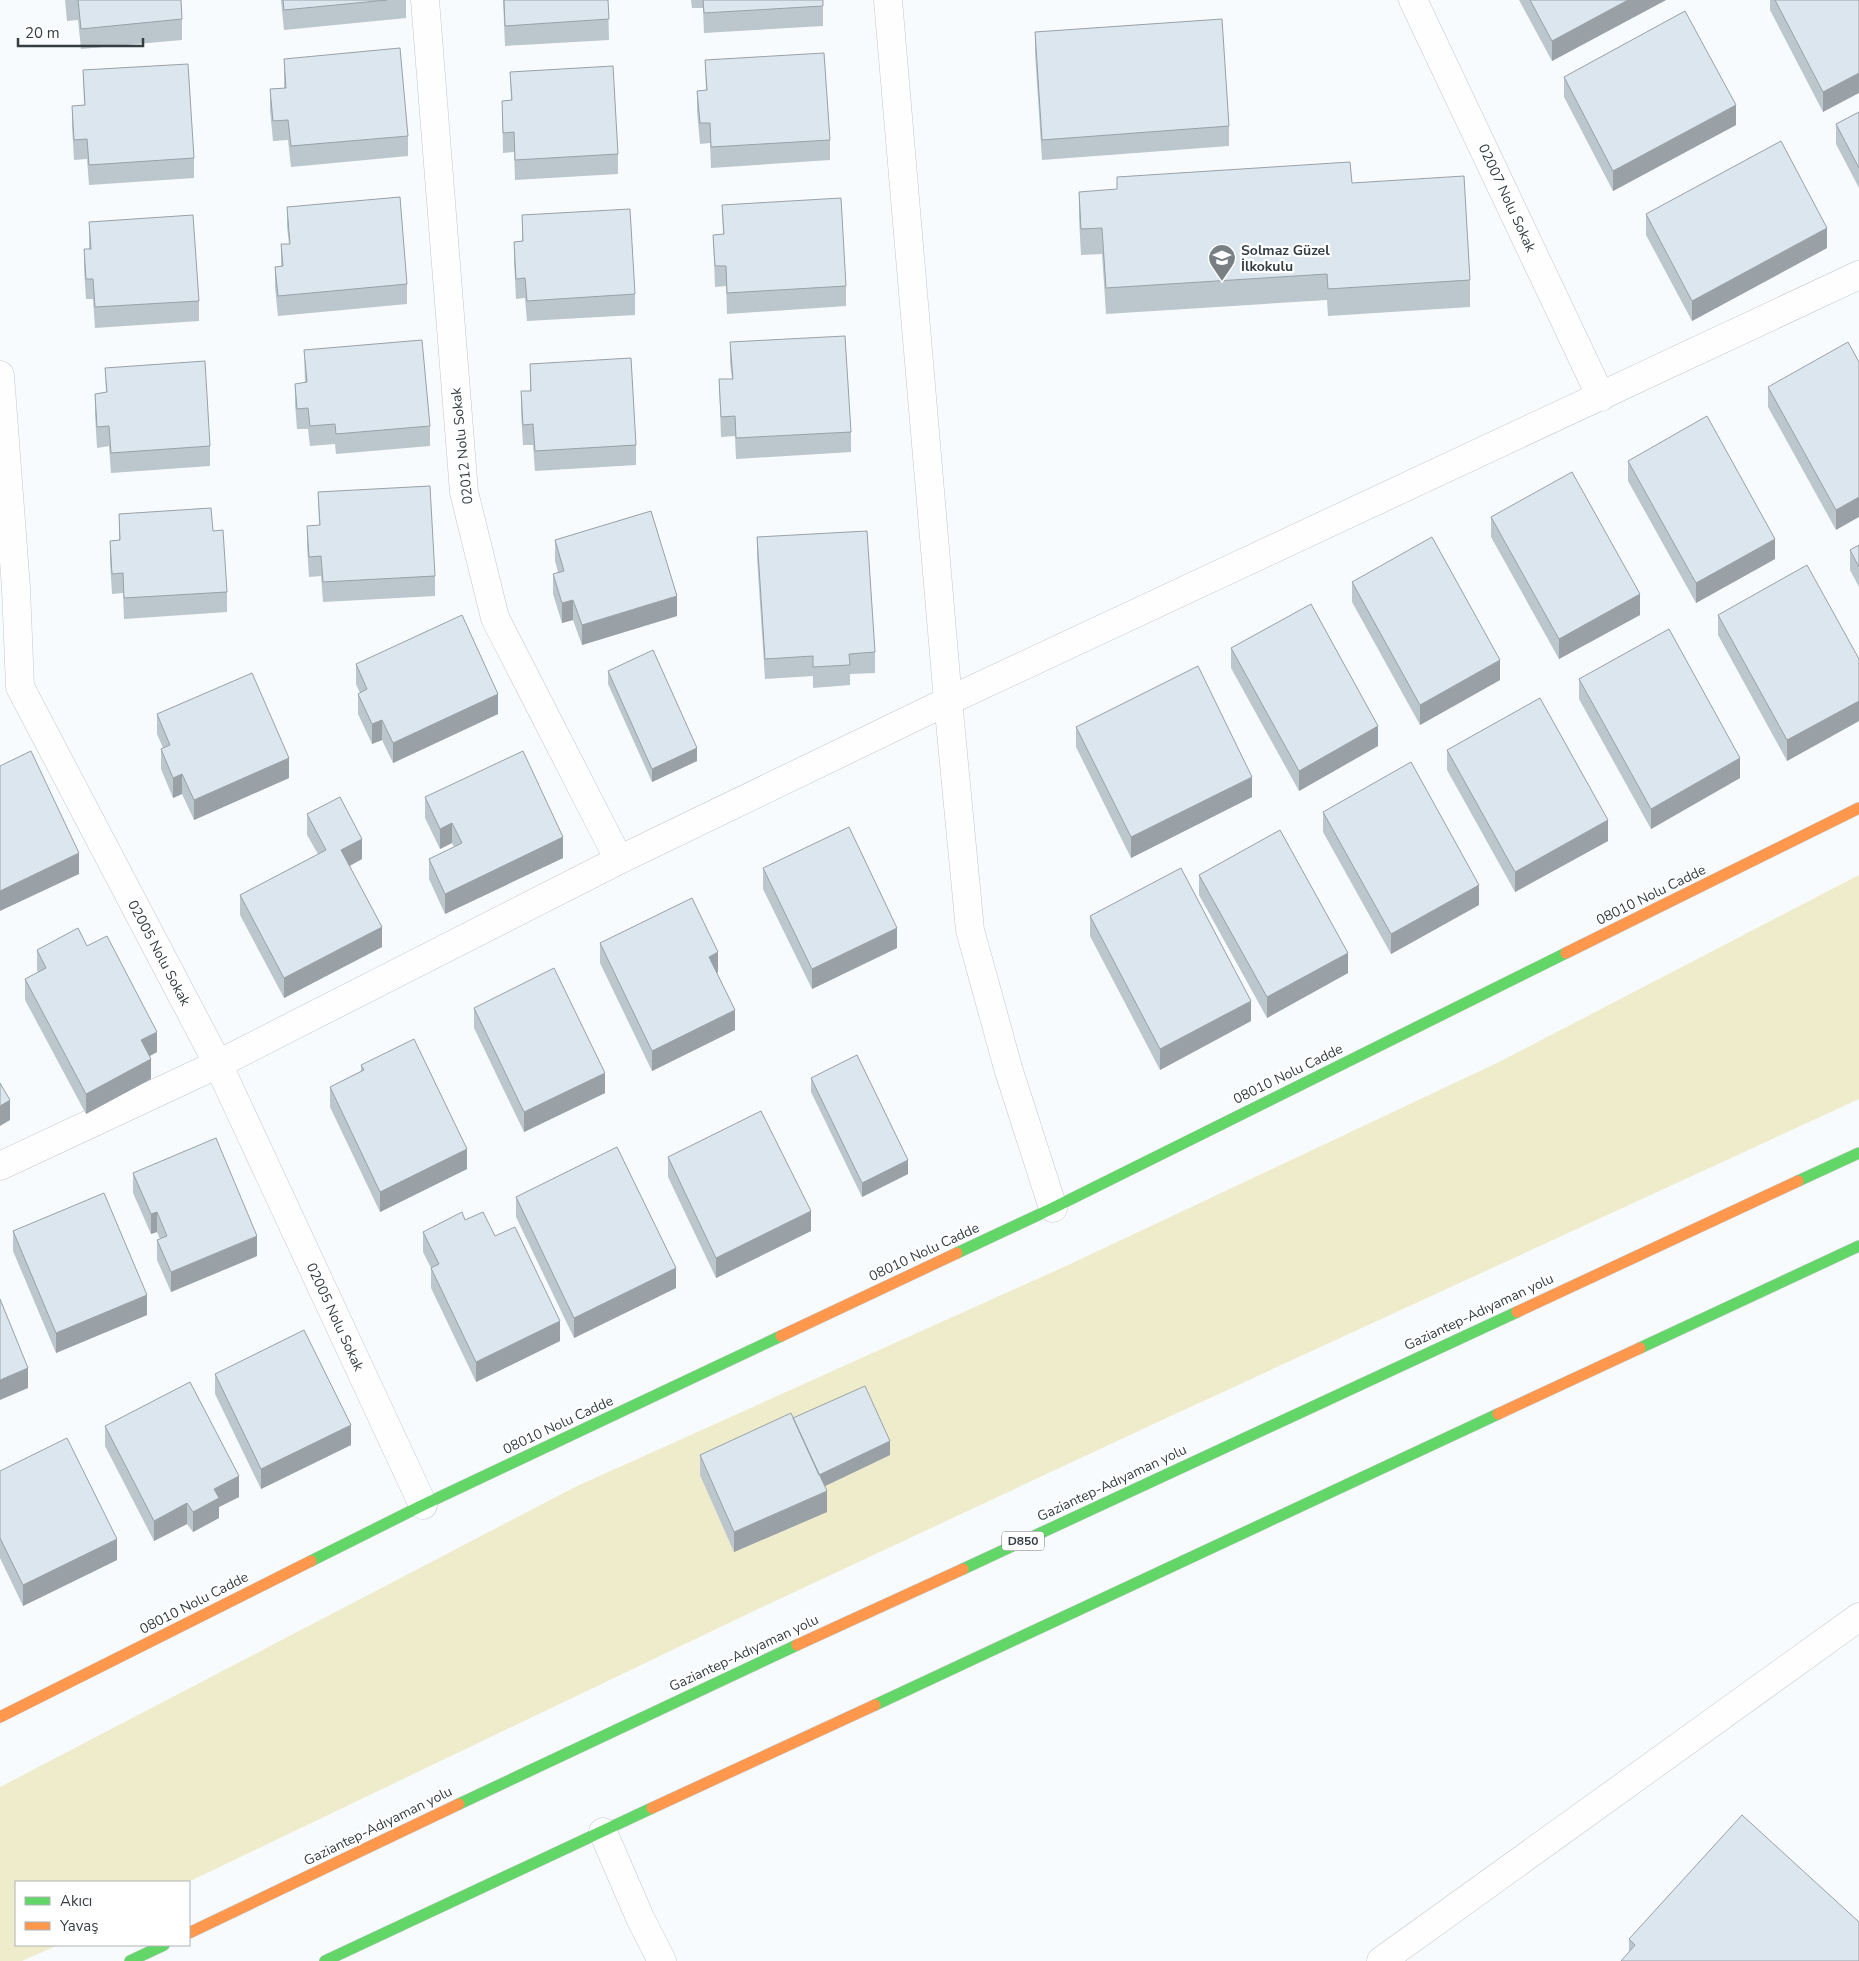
<svg xmlns="http://www.w3.org/2000/svg" width="1859" height="1961" font-family="'Nunito Sans',sans-serif">
<rect width="100%" height="100%" fill="#f8fbfd"/>
<path fill="#eeeccb" d="M 1859,875 L 1859,1099 L 1160,1421 L 758,1609 L 188,1882 L 16,1882 L 16,1945 L 58,1945 L 22,1961 L 0,1961 L 0,1787 L 575,1487 L 1066,1266 L 1499,1062 Z"/>
<g fill="none" stroke-linecap="round" stroke-linejoin="round">
<defs>
<path id="street" d="M 425,0 L 464,492 L 495,618 L 619,860
M 888,0 L 948,701 L 970,930 L 1008,1068 L 1053,1208
M 1413,0 L 1601,397
M 0,375 L 16,588 L 20,687 L 218,1064 L 423,1505
M 0,1166 L 218,1064 L 619,860 L 948,701 L 1859,275
M 603,1832 L 641,1920 L 662,1961
M 1381,1961 L 1859,1617"/>
<path id="fast" d="M 1798,1181 L 1859,1153
M 957,1253 L 1053,1208 L 1566,953
M 1640,1348 L 1859,1246
M 311,1561 L 423,1505 L 781,1336
M 963,1569 L 1517,1312
M 875,1705 L 1498,1414
M 459,1804 L 797,1645
M 130,1961 L 164,1945
M 325,1961 L 652,1808"/>
<path id="slow" d="M 1566,953 L 1859,808
M 1517,1312 L 1798,1181
M 781,1336 L 957,1253
M 1498,1414 L 1640,1348
M 797,1645 L 963,1569
M 0,1717 L 311,1561
M 652,1808 L 875,1705
M 189,1933 L 459,1804"/>
</defs>
<use href="#street" stroke="#c3c8cc" stroke-width="29"/>
<use href="#fast" stroke="#c3c8cc" stroke-width="12"/>
<use href="#slow" stroke="#c3c8cc" stroke-width="12"/>
<use href="#street" stroke="#fefeff" stroke-width="28"/>
<use href="#fast" stroke="#63d668" stroke-width="11"/>
<use href="#slow" stroke="#ff974d" stroke-width="11"/>
</g>
<path fill="#bcc6cd" d="M 65,0 L 181,0 L 182,19 L 182,40 L 81,49 L 78,20 L 67,21 Z
M 281,0 L 406,0 L 406,18 L 284,30 Z
M 503,0 L 608,0 L 609,40 L 505,46 Z
M 691,0 L 823,0 L 823,26 L 704,33 L 703,8 L 692,8 Z
M 1519,0 L 1666,0 L 1552,61 Z
M 1770,0 L 1859,0 L 1823,112 L 1770,10 Z
M 1035,32 L 1229,126 L 1229,146 L 1042,160 L 1035,53 Z
M 284,59 L 408,136 L 408,156 L 291,167 L 288,140 L 273,141 L 270,110 L 270,89 L 284,88 Z
M 705,60 L 830,140 L 830,160 L 711,168 L 710,143 L 700,144 L 697,111 L 697,91 L 706,90 Z
M 83,70 L 194,158 L 194,178 L 89,185 L 87,159 L 74,160 L 72,126 L 72,106 L 84,105 Z
M 510,72 L 618,154 L 618,174 L 515,180 L 514,152 L 503,153 L 502,101 L 511,100 Z
M 1564,77 L 1736,125 L 1613,191 L 1564,97 Z
M 1859,112 L 1859,188 L 1836,144 L 1836,124 Z
M 1352,183 L 1470,280 L 1470,307 L 1328,316 L 1327,300 L 1106,314 L 1102,254 L 1081,255 L 1079,218 L 1079,192 Z
M 722,205 L 846,286 L 846,306 L 727,314 L 726,286 L 715,287 L 713,235 L 723,234 Z
M 287,207 L 407,284 L 407,304 L 278,316 L 275,287 L 275,267 L 281,266 L 281,244 L 289,244 L 287,227 Z
M 1646,214 L 1827,248 L 1692,321 L 1646,235 Z
M 522,215 L 635,294 L 635,315 L 527,321 L 525,298 L 516,299 L 514,262 L 514,242 L 522,241 Z
M 89,222 L 199,301 L 199,321 L 95,328 L 93,299 L 86,299 L 84,269 L 84,249 L 89,249 Z
M 730,342 L 851,432 L 851,452 L 736,459 L 735,436 L 721,437 L 719,379 L 732,379 L 730,363 Z
M 304,350 L 430,426 L 430,446 L 336,454 L 335,444 L 310,446 L 308,429 L 297,429 L 295,404 L 295,384 L 305,383 Z
M 1859,362 L 1836,530 L 1768,407 L 1768,387 Z
M 530,364 L 636,445 L 636,465 L 535,471 L 533,445 L 523,445 L 521,412 L 521,391 L 530,391 Z
M 105,368 L 210,446 L 210,466 L 111,473 L 109,446 L 97,448 L 95,414 L 95,394 L 106,393 Z
M 1628,461 L 1775,559 L 1696,603 L 1628,481 Z
M 318,492 L 435,576 L 435,596 L 323,602 L 321,576 L 309,577 L 307,546 L 307,526 L 319,525 Z
M 119,514 L 213,531 L 227,592 L 227,612 L 124,619 L 123,593 L 112,594 L 110,561 L 110,541 L 119,540 Z
M 1491,517 L 1640,615 L 1559,659 L 1491,537 Z
M 757,537 L 875,652 L 875,673 L 850,674 L 850,685 L 813,688 L 813,676 L 765,679 L 757,557 Z
M 555,540 L 677,616 L 582,645 L 573,620 L 562,623 L 553,594 L 553,574 L 558,572 L 555,561 Z
M 1859,545 L 1859,587 L 1850,570 L 1850,550 Z
M 1352,582 L 1500,680 L 1420,725 L 1352,602 Z
M 1718,615 L 1859,659 L 1859,721 L 1787,761 L 1718,635 Z
M 1231,648 L 1378,746 L 1299,791 L 1231,668 Z
M 356,664 L 498,714 L 393,763 L 382,740 L 372,744 L 358,714 L 358,694 L 360,693 L 356,684 Z
M 608,671 L 697,761 L 652,782 L 608,684 Z
M 1579,679 L 1740,778 L 1651,829 L 1579,699 Z
M 157,714 L 289,778 L 194,820 L 182,794 L 173,798 L 161,769 L 161,749 L 163,748 L 157,734 Z
M 1076,727 L 1252,797 L 1131,858 L 1076,747 Z
M 1447,750 L 1608,841 L 1515,892 L 1447,770 Z
M 425,797 L 563,858 L 445,914 L 429,879 L 429,859 L 454,847 L 452,843 L 440,849 L 425,818 Z
M 1323,812 L 1479,905 L 1391,954 L 1323,832 Z
M 307,814 L 362,859 L 350,866 L 382,947 L 284,998 L 240,915 L 240,895 L 318,854 L 307,835 Z
M 763,868 L 897,948 L 812,989 L 763,889 Z
M 1199,875 L 1348,973 L 1267,1018 L 1199,895 Z
M 1090,916 L 1251,1021 L 1160,1070 L 1090,936 Z
M 600,943 L 718,972 L 717,973 L 735,1030 L 652,1071 L 600,963 Z
M 87,946 L 157,1052 L 149,1056 L 151,1079 L 86,1114 L 25,1000 L 25,979 L 38,972 L 37,970 L 37,950 Z
M 474,1008 L 605,1093 L 524,1132 L 474,1028 Z
M 361,1065 L 467,1169 L 380,1212 L 330,1107 L 330,1087 L 361,1071 Z
M 811,1078 L 908,1174 L 862,1197 L 811,1092 Z
M 668,1157 L 811,1231 L 716,1278 L 668,1177 Z
M 133,1173 L 257,1256 L 171,1292 L 157,1260 L 157,1240 L 160,1239 L 157,1232 L 151,1234 L 133,1193 Z
M 516,1197 L 676,1288 L 574,1338 L 516,1217 Z
M 465,1220 L 495,1236 L 560,1341 L 476,1382 L 431,1288 L 431,1268 L 423,1252 L 423,1232 Z
M 13,1231 L 147,1315 L 56,1353 L 13,1251 Z
M 215,1374 L 351,1445 L 261,1489 L 215,1394 Z
M 793,1418 L 890,1455 L 824,1486 L 827,1512 L 734,1552 L 700,1475 L 700,1455 Z
M 105,1426 L 239,1497 L 219,1507 L 219,1518 L 193,1532 L 187,1524 L 154,1541 L 105,1446 Z
M 0,1471 L 117,1560 L 23,1606 L 0,1558 Z
M 1859,1922 L 1629,1951 L 1629,1939 Z"/>
<path fill="#99a1a7" d="M 1628,0 L 1666,0 L 1552,61 L 1552,41 Z
M 1859,73 L 1859,93 L 1823,112 L 1823,92 Z
M 1736,105 L 1736,125 L 1613,191 L 1613,171 Z
M 1827,228 L 1827,248 L 1692,321 L 1692,301 Z
M 1859,497 L 1859,517 L 1836,530 L 1836,510 Z
M 1775,539 L 1775,559 L 1696,603 L 1696,583 Z
M 1640,594 L 1640,615 L 1559,659 L 1559,639 Z
M 677,596 L 677,616 L 582,645 L 582,625 Z
M 573,600 L 573,620 L 562,623 L 562,603 Z
M 1500,660 L 1500,680 L 1420,725 L 1420,705 Z
M 498,694 L 498,714 L 393,763 L 393,743 Z
M 1859,701 L 1859,721 L 1787,761 L 1787,740 Z
M 382,720 L 382,740 L 372,744 L 372,724 Z
M 1378,726 L 1378,746 L 1299,791 L 1299,771 Z
M 697,748 L 697,761 L 652,782 L 652,769 Z
M 289,758 L 289,778 L 194,820 L 194,800 Z
M 1740,758 L 1740,778 L 1651,829 L 1651,809 Z
M 182,774 L 182,794 L 173,798 L 173,778 Z
M 1252,777 L 1252,797 L 1131,858 L 1131,837 Z
M 1608,820 L 1608,841 L 1515,892 L 1515,872 Z
M 452,823 L 452,843 L 440,849 L 440,829 Z
M 563,837 L 563,858 L 445,914 L 445,894 Z
M 362,839 L 362,859 L 341,870 L 341,850 Z
M 79,853 L 79,874 L 0,911 L 0,891 Z
M 1479,885 L 1479,905 L 1391,954 L 1391,934 Z
M 382,927 L 382,947 L 284,998 L 284,978 Z
M 897,928 L 897,948 L 812,989 L 812,969 Z
M 718,952 L 718,972 L 709,977 L 709,957 Z
M 1348,953 L 1348,973 L 1267,1018 L 1267,997 Z
M 1251,1001 L 1251,1021 L 1160,1070 L 1160,1049 Z
M 735,1010 L 735,1030 L 652,1071 L 652,1051 Z
M 157,1032 L 157,1052 L 141,1061 L 141,1040 Z
M 151,1059 L 151,1079 L 86,1114 L 86,1094 Z
M 605,1073 L 605,1093 L 524,1132 L 524,1112 Z
M 10,1100 L 10,1120 L 0,1126 L 0,1106 Z
M 467,1149 L 467,1169 L 380,1212 L 380,1192 Z
M 908,1160 L 908,1174 L 862,1197 L 862,1183 Z
M 811,1211 L 811,1231 L 716,1278 L 716,1258 Z
M 157,1212 L 157,1232 L 151,1234 L 151,1214 Z
M 257,1236 L 257,1256 L 171,1292 L 171,1272 Z
M 676,1268 L 676,1288 L 574,1338 L 574,1318 Z
M 147,1295 L 147,1315 L 56,1353 L 56,1333 Z
M 560,1321 L 560,1341 L 476,1382 L 476,1362 Z
M 28,1368 L 28,1388 L 0,1400 L 0,1380 Z
M 351,1425 L 351,1445 L 261,1489 L 261,1469 Z
M 890,1441 L 890,1455 L 817,1490 L 817,1476 Z
M 239,1476 L 239,1497 L 219,1507 L 219,1518 L 193,1532 L 193,1512 L 214,1489 Z
M 827,1491 L 827,1512 L 734,1552 L 734,1532 Z
M 187,1503 L 187,1524 L 154,1541 L 154,1521 Z
M 117,1539 L 117,1560 L 23,1606 L 23,1585 Z"/>
<path fill="#dbe6ee" stroke="#99a1a7" d="M 78,0 L 181,0 L 182,19 L 81,29 Z
M 283,0 L 387,0 L 284,10 Z
M 504,0 L 608,0 L 609,19 L 505,26 Z
M 703,0 L 823,0 L 823,6 L 704,13 Z
M 1530,0 L 1628,0 L 1552,41 Z
M 1775,0 L 1859,0 L 1859,73 L 1823,92 Z
M 1685,11 L 1736,105 L 1613,171 L 1564,77 Z
M 1222,19 L 1229,126 L 1042,140 L 1035,32 Z
M 400,48 L 408,136 L 291,146 L 288,120 L 273,121 L 270,89 L 286,88 L 284,59 Z
M 824,53 L 830,140 L 711,147 L 710,123 L 700,123 L 697,91 L 707,90 L 705,60 Z
M 188,64 L 194,158 L 89,165 L 87,139 L 74,140 L 72,106 L 85,105 L 83,70 Z
M 613,66 L 618,154 L 515,160 L 514,132 L 503,133 L 502,101 L 512,100 L 510,72 Z
M 1859,112 L 1859,168 L 1836,124 Z
M 1781,141 L 1827,228 L 1692,301 L 1646,214 Z
M 1350,162 L 1352,183 L 1464,176 L 1470,280 L 1328,289 L 1327,274 L 1106,288 L 1102,228 L 1081,229 L 1079,192 L 1117,189 L 1117,177 Z
M 400,197 L 407,284 L 278,296 L 275,267 L 283,266 L 281,244 L 290,244 L 287,207 Z
M 841,198 L 846,286 L 727,293 L 726,266 L 715,266 L 713,235 L 724,234 L 722,205 Z
M 630,209 L 635,294 L 527,301 L 525,278 L 516,279 L 514,242 L 523,241 L 522,215 Z
M 193,215 L 199,301 L 95,307 L 93,279 L 86,279 L 84,249 L 91,249 L 89,222 Z
M 845,336 L 851,432 L 736,438 L 735,416 L 721,417 L 719,379 L 733,379 L 730,342 Z
M 422,340 L 430,426 L 336,434 L 335,424 L 310,426 L 308,408 L 297,409 L 295,384 L 307,382 L 304,350 Z
M 1848,342 L 1859,362 L 1859,497 L 1836,510 L 1768,387 Z
M 631,358 L 636,445 L 535,451 L 533,424 L 523,425 L 521,391 L 531,391 L 530,364 Z
M 205,361 L 210,446 L 111,453 L 109,426 L 97,427 L 95,394 L 107,392 L 105,368 Z
M 1707,416 L 1775,539 L 1696,583 L 1628,461 Z
M 1572,472 L 1640,594 L 1559,639 L 1491,517 Z
M 430,486 L 435,576 L 323,582 L 321,556 L 309,557 L 307,526 L 320,525 L 318,492 Z
M 211,508 L 213,531 L 223,530 L 227,592 L 124,598 L 123,573 L 112,574 L 110,541 L 120,540 L 119,514 Z
M 651,511 L 677,596 L 582,625 L 573,600 L 562,603 L 553,574 L 564,571 L 555,540 Z
M 867,531 L 875,652 L 849,654 L 850,665 L 813,667 L 813,656 L 765,659 L 757,537 Z
M 1432,537 L 1500,660 L 1420,705 L 1352,582 Z
M 1859,545 L 1859,567 L 1850,550 Z
M 1807,565 L 1859,659 L 1859,701 L 1787,740 L 1718,615 Z
M 1311,604 L 1378,726 L 1299,771 L 1231,648 Z
M 462,615 L 498,694 L 393,743 L 382,720 L 372,724 L 358,694 L 367,689 L 356,664 Z
M 1669,629 L 1740,758 L 1651,809 L 1579,679 Z
M 653,650 L 697,748 L 652,769 L 608,671 Z
M 1198,666 L 1252,777 L 1131,837 L 1076,727 Z
M 252,673 L 289,758 L 194,800 L 182,774 L 173,778 L 161,749 L 170,745 L 157,714 Z
M 1540,698 L 1608,820 L 1515,872 L 1447,750 Z
M 31,751 L 79,853 L 0,891 L 0,766 Z
M 523,751 L 563,837 L 445,894 L 429,859 L 462,843 L 452,823 L 440,829 L 425,797 Z
M 1411,762 L 1479,885 L 1391,934 L 1323,812 Z
M 340,797 L 362,839 L 341,850 L 382,927 L 284,978 L 240,895 L 326,850 L 307,814 Z
M 849,827 L 897,928 L 812,969 L 763,868 Z
M 1280,830 L 1348,953 L 1267,997 L 1199,875 Z
M 1181,868 L 1251,1001 L 1160,1049 L 1090,916 Z
M 692,898 L 718,952 L 709,957 L 735,1010 L 652,1051 L 600,943 Z
M 78,928 L 87,946 L 107,936 L 157,1032 L 141,1040 L 151,1059 L 86,1094 L 25,979 L 46,968 L 37,950 Z
M 554,968 L 605,1073 L 524,1112 L 474,1008 Z
M 414,1039 L 467,1149 L 380,1192 L 330,1087 L 364,1070 L 361,1065 Z
M 857,1055 L 908,1160 L 862,1183 L 811,1078 Z
M 0,1083 L 10,1100 L 0,1106 Z
M 761,1111 L 811,1211 L 716,1258 L 668,1157 Z
M 216,1138 L 257,1236 L 171,1272 L 157,1240 L 167,1236 L 157,1212 L 151,1214 L 133,1173 Z
M 617,1147 L 676,1268 L 574,1318 L 516,1197 Z
M 104,1193 L 147,1295 L 56,1333 L 13,1231 Z
M 462,1212 L 465,1220 L 483,1212 L 495,1236 L 515,1227 L 560,1321 L 476,1362 L 431,1268 L 439,1264 L 423,1232 Z
M 0,1299 L 28,1368 L 0,1380 Z
M 304,1330 L 351,1425 L 261,1469 L 215,1374 Z
M 190,1382 L 239,1476 L 214,1489 L 219,1498 L 193,1512 L 187,1503 L 154,1521 L 105,1426 Z
M 865,1386 L 890,1441 L 819,1475 L 793,1418 Z
M 791,1413 L 827,1491 L 734,1532 L 700,1455 Z
M 67,1438 L 117,1539 L 23,1585 L 0,1538 L 0,1471 Z
M 1742,1815 L 1859,1922 L 1859,1961 L 1621,1961 L 1635,1945 L 1629,1939 Z"/>
<defs>
<symbol id="school-pin" viewBox="-11 -11 22 30"><path d="M0 17L-7.5 6A9.5 9.5 0 1 1 7.5 6Z" fill="#798084" stroke="#fff"/><path d="M0-5L7-2L0 1L-7-2ZM-4 1L0 2.5L4 1V4Q0 6-4 4Z" fill="#fff"/></symbol>
</defs>
<g fill-rule="evenodd">
<use href="#school-pin" x="1206" y="242" width="32" height="43"/>
</g>
<g text-anchor="middle" dominant-baseline="central" stroke-width="4.5" stroke-linejoin="round" paint-order="stroke">
<rect fill="#fff" stroke="#72787b" stroke-width="1" x="1002" y="1531.5" width="42" height="19" rx="4"/>
<g font-size="12" font-weight="bold" fill="#353e43">
<text x="1023" y="1541">D850</text>
</g>
<g font-size="14" fill="#353e43" stroke="#fff">
<text transform="translate(1507 198) rotate(65)">02007 Nolu Sokak</text>
<text transform="translate(462 446) rotate(-96)">02012 Nolu Sokak</text>
<text transform="translate(1651 895) rotate(-26)">08010 Nolu Cadde</text>
<text transform="translate(159 953) rotate(62)">02005 Nolu Sokak</text>
<text transform="translate(1288 1074) rotate(-26)">08010 Nolu Cadde</text>
<text transform="translate(924 1252) rotate(-25)">08010 Nolu Cadde</text>
<text transform="translate(1479 1312) rotate(-25)">Gaziantep-Adıyaman yolu</text>
<text transform="translate(335 1317) rotate(65)">02005 Nolu Sokak</text>
<text transform="translate(558 1425) rotate(-25)">08010 Nolu Cadde</text>
<text transform="translate(1112 1483) rotate(-25)">Gaziantep-Adıyaman yolu</text>
<text transform="translate(194 1603) rotate(-27)">08010 Nolu Cadde</text>
<text transform="translate(744 1653) rotate(-25)">Gaziantep-Adıyaman yolu</text>
<text transform="translate(378 1826) rotate(-26)">Gaziantep-Adıyaman yolu</text>
</g>
<g font-size="14" font-weight="bold" fill="#353e43" stroke="#fff" text-anchor="start">
<text x="1241" y="250">Solmaz Güzel<tspan x="1241" dy="16">İlkokulu</tspan></text>
</g>
</g>
<rect x="15" y="1881" width="175" height="65" fill="#ffffff" stroke="#aeb2b4"/>
<rect x="25" y="1897" width="25" height="8" fill="#63d668" stroke="#aeb2b4"/>
<text x="60" y="1906" font-size="15" fill="#353e43">Akıcı</text>
<rect x="25" y="1922" width="25" height="8" fill="#ff974d" stroke="#aeb2b4"/>
<text x="60" y="1931" font-size="15" fill="#353e43">Yavaş</text>
<path d="M18 38v8h125v-8" fill="none" stroke="#353e43" stroke-width="2.5"/>
<text x="25" y="38" font-size="15" fill="#353e43" stroke="#ffffff" stroke-width="4" paint-order="stroke">20 m</text>
</svg>
